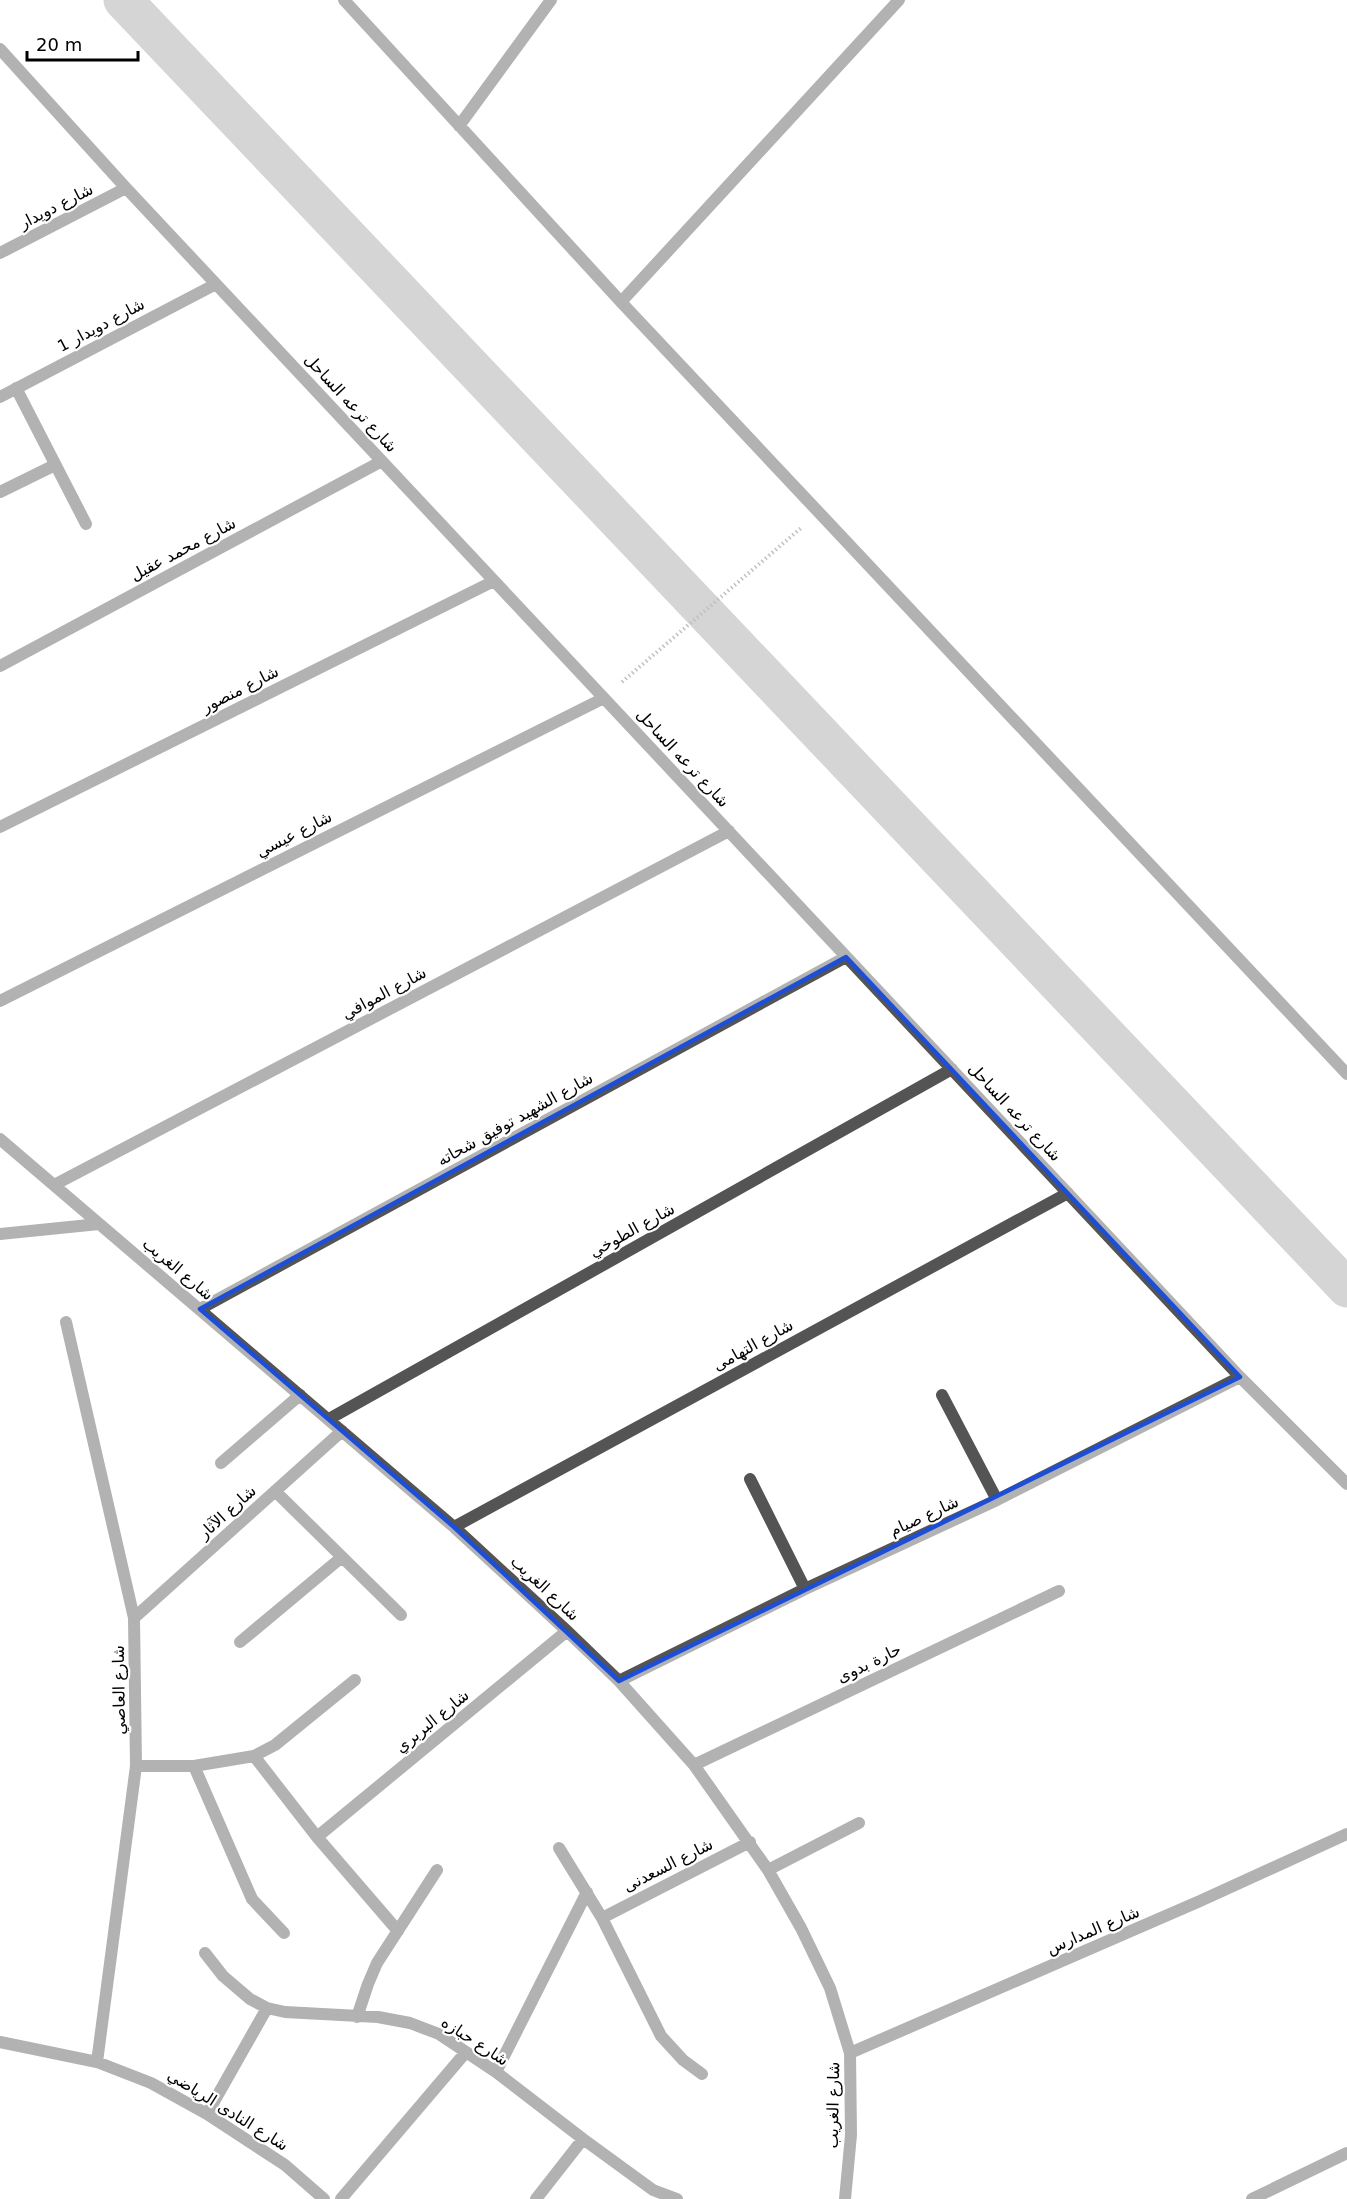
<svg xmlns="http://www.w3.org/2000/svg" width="1347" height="2199" font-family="'DejaVu Sans',Cairo,sans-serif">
<rect width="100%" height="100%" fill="#fff"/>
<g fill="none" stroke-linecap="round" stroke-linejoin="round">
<path stroke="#a2a2a2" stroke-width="39" d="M 123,0 L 1347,1288"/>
<path stroke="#767676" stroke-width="4" stroke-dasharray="1.5 3" stroke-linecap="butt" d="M 622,682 L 801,528"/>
<path stroke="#545454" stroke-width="12" d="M 344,0 L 621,302 L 1347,1074
M 0,49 L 126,188 L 1240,1377 L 1347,1484
M 459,126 L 551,0
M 0,253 L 126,188
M 621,302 L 899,0
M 16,388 L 86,524
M 0,397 L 216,284
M 0,492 L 55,465
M 0,666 L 382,461
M 0,827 L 494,581
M 0,1001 L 604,698
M 0,1139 L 454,1527 L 567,1631 L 619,1681 L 694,1765 L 768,1870 L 801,1928 L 830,1988 L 850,2053 L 851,2135 L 845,2199
M 54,1185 L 729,831
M 0,1234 L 99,1224
M 200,1309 L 846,957
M 66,1322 L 134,1618 L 136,1766 L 97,2062
M 942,1395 L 997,1500
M 329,1419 L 952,1069
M 221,1463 L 300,1395
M 750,1479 L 805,1589
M 275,1491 L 401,1615
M 454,1527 L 1068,1193
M 134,1618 L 342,1431
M 240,1642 L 342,1557
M 619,1681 L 805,1589 L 997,1500 L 1240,1377
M 254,1756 L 317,1837 L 398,1931
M 694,1765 L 1059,1591
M 136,1766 L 194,1766 L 254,1756 L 275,1745 L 355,1680
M 194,1766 L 252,1899 L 284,1933
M 317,1837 L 567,1631
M 559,1848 L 602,1918 L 661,2036 L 683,2060 L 702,2074
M 768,1870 L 859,1823
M 602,1918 L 750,1842
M 205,1953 L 223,1976 L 250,1999 L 267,2008 L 285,2012 L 378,2017 L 410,2023 L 439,2034 L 496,2072 L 583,2139 L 653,2190 L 677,2199
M 357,2017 L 368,1984 L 377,1963 L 437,1870
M 0,2042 L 97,2062 L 151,2083 L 207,2114 L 285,2165 L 324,2199
M 850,2053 L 1200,1901 L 1347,1834
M 496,2072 L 587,1892
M 207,2114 L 267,2008
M 341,2199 L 466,2052
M 536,2199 L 583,2139
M 1252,2199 L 1347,2153"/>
</g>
<path d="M0 0H1347V2199H0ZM 846,957 L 1240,1377 L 619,1681 L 454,1527 L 200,1309 Z" fill="#fff" fill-opacity=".55" fill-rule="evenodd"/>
<path fill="none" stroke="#1d4ed8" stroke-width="4.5" stroke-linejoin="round" d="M 846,957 L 1240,1377 L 619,1681 L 454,1527 L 200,1309 Z"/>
<g text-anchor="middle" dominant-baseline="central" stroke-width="4.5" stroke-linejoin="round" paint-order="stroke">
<g font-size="16" fill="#000" stroke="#fff">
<text transform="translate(56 206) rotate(-27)">شارع دويدار</text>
<text transform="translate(101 325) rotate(-28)">شارع دويدار 1</text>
<text transform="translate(351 403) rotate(47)">شارع ترعه الساحل</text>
<text transform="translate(183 549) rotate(-28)">شارع محمد عقيل</text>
<text transform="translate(240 689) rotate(-27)">شارع منصور</text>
<text transform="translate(683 758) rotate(47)">شارع ترعه الساحل</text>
<text transform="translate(294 834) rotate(-27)">شارع عيسي</text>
<text transform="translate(384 993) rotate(-28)">شارع الموافي</text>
<text transform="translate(1015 1112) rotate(47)">شارع ترعه الساحل</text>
<text transform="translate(515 1119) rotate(-29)">شارع الشهيد توفيق شحاته</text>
<text transform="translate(632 1230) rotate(-29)">شارع الطوخي</text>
<text transform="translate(178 1269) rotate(40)">شارع الغريب</text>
<text transform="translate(753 1345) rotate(-29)">شارع التهامى</text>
<text transform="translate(227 1512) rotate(-42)">شارع الآثار</text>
<text transform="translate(924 1516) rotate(-25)">شارع صيام</text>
<text transform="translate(545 1588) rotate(43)">شارع الغريب</text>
<text transform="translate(869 1663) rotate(-26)">حارة بدوى</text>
<text transform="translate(119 1690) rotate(-91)">شارع العاصي</text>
<text transform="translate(432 1721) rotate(-39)">شارع البربري</text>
<text transform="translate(668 1865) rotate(-27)">شارع السعدنى</text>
<text transform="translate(1093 1930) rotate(-23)">شارع المدارس</text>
<text transform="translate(475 2041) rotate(33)">شارع حبازه</text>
<text transform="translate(833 2105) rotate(-89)">شارع الغريب</text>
<text transform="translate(228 2110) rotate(32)">شارع النادى الرياضي</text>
</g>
</g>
<path d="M27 51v9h111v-9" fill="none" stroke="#000000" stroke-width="3"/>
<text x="36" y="51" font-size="18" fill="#000000" stroke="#ffffff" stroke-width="4.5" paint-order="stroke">20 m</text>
</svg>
